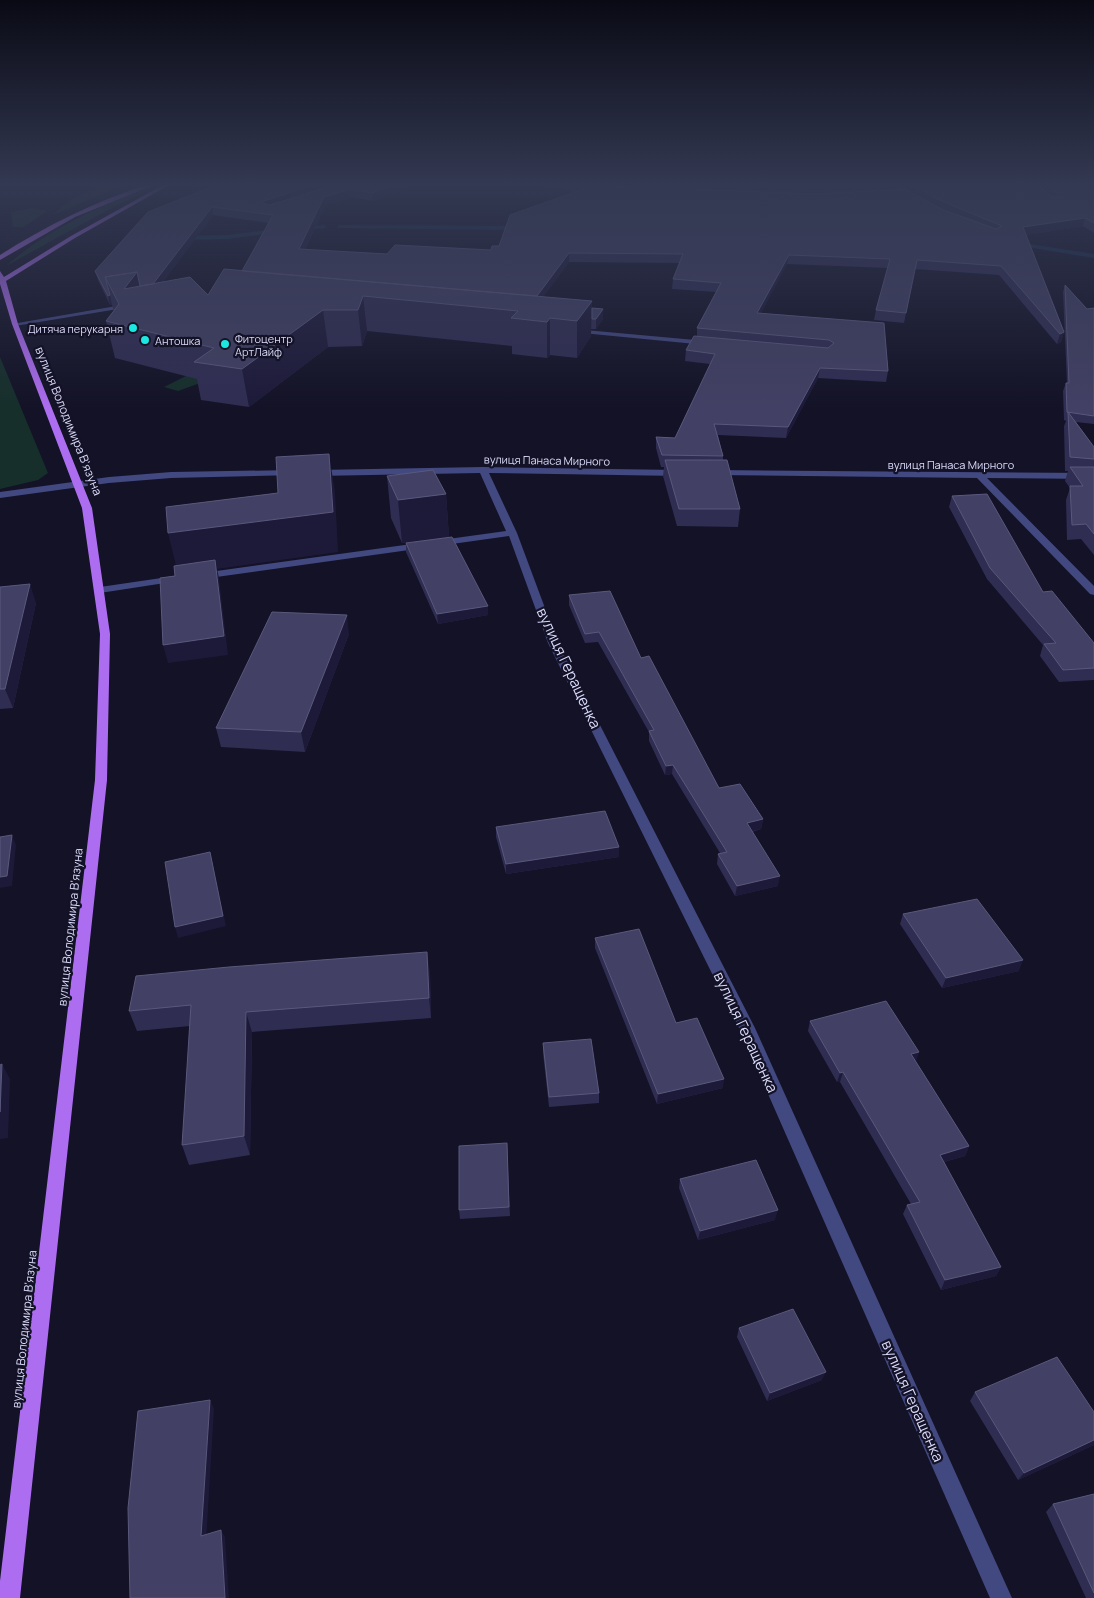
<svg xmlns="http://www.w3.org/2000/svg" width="1094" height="1598" font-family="Manrope,sans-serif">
<rect width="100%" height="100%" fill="#131226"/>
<path fill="#162f2b" d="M 102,185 L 125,185 L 52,215 L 72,199 Z
M 156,186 L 113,207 L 6,266 C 48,229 103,204 156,186 Z
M 33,208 L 47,211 L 24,227 L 13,227 L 11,212 Z
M 0,357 L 48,473 L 38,480 L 0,489 Z
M 216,361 L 225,374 L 178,391 L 164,387 Z"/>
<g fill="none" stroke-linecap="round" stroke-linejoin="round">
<path fill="#142e48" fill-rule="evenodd" d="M 324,225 L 326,228 L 301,230 L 298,228 Z
M 339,225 L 520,226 L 523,228 L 520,230 L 337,228 Z
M 278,229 L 280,232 L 227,239 L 182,240 L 179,238 L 182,236 L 227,235 Z
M 1017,242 L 1094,254 L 1094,258 L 1015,245 Z"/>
<path fill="#424880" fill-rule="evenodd" d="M 894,185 L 900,185 L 916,198 L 911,199 Z
M 128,304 L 131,306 L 130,307 L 15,326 L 12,324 Z
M 574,329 L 706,341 L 710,343 L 706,345 L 572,332 L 572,330 Z
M 483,467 L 679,470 L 683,473 L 679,476 L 489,473 L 517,533 L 558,643 L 755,1028 L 1012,1598 L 990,1598 L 739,1028 L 548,643 L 509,536 L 202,579 L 197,576 L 202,573 L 506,531 L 480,473 L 316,476 L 312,473 L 316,470 Z
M 294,470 L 297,471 L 297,475 L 171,478 L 109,483 L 0,498 L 0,492 L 109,477 L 171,472 Z
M 714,470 L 1094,473 L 1094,479 L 987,478 L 1094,586 L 1094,595 L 1090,594 L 977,478 L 711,475 L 710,473 Z
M 175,576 L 180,579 L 178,581 L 100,593 L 95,590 L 100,587 Z"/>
<path fill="#ad6df0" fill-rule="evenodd" d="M 146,185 L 154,185 L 75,217 L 0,260 L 0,255 C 46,226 94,202 146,185 Z
M 163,185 L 169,185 L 75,238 L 6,281 L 18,324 L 92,508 L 110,634 L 107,780 L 20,1598 L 0,1598 L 0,1581 L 95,780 L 100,634 L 82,508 L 12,324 L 0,284 L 0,271 L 4,277 L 71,236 Z"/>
</g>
<path fill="#302d52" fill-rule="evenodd" d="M 216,185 L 418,185 L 373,201 L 352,197 L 325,206 L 305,250 L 387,254 L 491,250 L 499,246 L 573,192 L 534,185 L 898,185 L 897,186 L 896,189 L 915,194 L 901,185 L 1094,185 L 1094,233 L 1083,226 L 1026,235 L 1064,332 L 1061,342 L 1057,344 L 999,275 L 915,269 L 904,323 L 874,320 L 876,310 L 888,268 L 787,264 L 761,313 L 884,323 L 888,371 L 886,382 L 818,378 L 786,438 L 718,435 L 723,456 L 723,460 L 740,509 L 738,527 L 677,526 L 663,476 L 664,467 L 661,467 L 656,448 L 656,437 L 675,438 L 710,364 L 685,361 L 686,350 L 697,336 L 697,328 L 716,292 L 672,289 L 673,279 L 680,263 L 569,262 L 543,297 L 592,301 L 592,308 L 603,309 L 603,319 L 596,329 L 591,329 L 591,336 L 577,358 L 550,355 L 547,358 L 512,354 L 512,346 L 367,331 L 362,346 L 328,347 L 249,407 L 201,400 L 197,379 L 115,358 L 106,321 L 114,311 L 112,305 L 110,305 L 98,280 L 95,271 ZM 213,215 L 269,223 L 242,271 L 208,295 L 163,282 Z
M 1065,285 L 1087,309 L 1094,308 L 1094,424 L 1076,422 L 1094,447 L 1094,555 L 1081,539 L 1067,540 L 1066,500 L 1070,488 L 1065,481 L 1068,471 L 1065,471 L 1064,426 L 1066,421 L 1064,420 L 1063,391 L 1066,383 L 1067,383 L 1063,292 Z
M 387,476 L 446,494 L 449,537 L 402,543 L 391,518 Z
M 952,496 L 1043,592 L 1094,643 L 1094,680 L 1059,682 L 1040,656 L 1043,645 L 987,579 L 949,507 Z
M 406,543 L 488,615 L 438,624 L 406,552 Z
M 0,587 L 36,603 L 13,708 L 0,709 Z
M 569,595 L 641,658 L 719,788 L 763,819 L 761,829 L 752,832 L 778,886 L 735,896 L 717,864 L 718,854 L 720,853 L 672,774 L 665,775 L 649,741 L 649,732 L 598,642 L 585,643 L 569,605 Z
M 349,634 L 305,752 L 221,747 L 216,728 Z
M 496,827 L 619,847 L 619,857 L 506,874 L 496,837 Z
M 903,914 L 1019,971 L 942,988 L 900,924 Z
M 595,938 L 676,1023 L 723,1088 L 657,1104 L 595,948 Z
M 430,972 L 431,1018 L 252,1032 L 250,1155 L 189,1165 L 182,1145 L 190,1026 L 137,1031 L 129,1011 Z
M 810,1021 L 915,1062 L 969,1146 L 965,1156 L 944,1162 L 1001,1267 L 996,1276 L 941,1290 L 903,1214 L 907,1205 L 911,1204 L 840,1082 L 837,1082 L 808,1031 Z
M 543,1043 L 599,1093 L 599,1103 L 549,1107 L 543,1053 Z
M 507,1143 L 510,1216 L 460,1219 L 459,1210 Z
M 680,1179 L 775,1220 L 698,1240 L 679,1188 Z
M 739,1328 L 822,1380 L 767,1401 L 737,1337 Z
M 975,1392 L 1094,1412 L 1094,1445 L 1018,1480 L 970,1401 Z
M 1094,1494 L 1094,1598 L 1086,1598 L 1046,1512 L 1053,1504 Z"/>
<path fill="#1d1a39" d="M 313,185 L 339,185 L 264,212 L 263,203 L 264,201 Z
M 393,185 L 418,185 L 373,201 L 372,193 Z
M 351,189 L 352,197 L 325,206 L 301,258 L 299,249 L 324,197 Z
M 212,207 L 213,215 L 151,298 L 124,289 L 137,272 Z
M 1085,218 L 1083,226 L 1021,236 L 1023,227 Z
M 569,253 L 569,262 L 532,312 L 532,302 Z
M 789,255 L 787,264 L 756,323 L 757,313 Z
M 110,295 L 112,305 L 110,305 L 108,296 Z
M 363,296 L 367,331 L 362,346 L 358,310 Z
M 592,301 L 591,336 L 577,358 L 577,321 Z
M 603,309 L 603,319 L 596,329 L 596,319 Z
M 323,310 L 328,347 L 249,407 L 242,369 Z
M 550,318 L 550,355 L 547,358 L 547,322 Z
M 1064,332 L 1061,342 L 1057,344 L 1060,334 Z
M 820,368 L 818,378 L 786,438 L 788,427 Z
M 329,454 L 335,492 L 338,552 L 217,569 L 219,578 L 228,655 L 168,663 L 163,645 L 178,574 L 168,533 L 333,512 Z
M 446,494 L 449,537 L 402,543 L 398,500 Z
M 30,584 L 36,603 L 13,708 L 5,689 Z
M 488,606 L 488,615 L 438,624 L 437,614 Z
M 347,615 L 349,634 L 305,752 L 301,732 Z
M 673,765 L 672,774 L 665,775 L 666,766 Z
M 763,819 L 761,829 L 745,833 L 747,823 Z
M 12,835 L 16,845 L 12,886 L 0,888 L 0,877 Z
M 619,847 L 619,857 L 506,874 L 506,864 Z
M 210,852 L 226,926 L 178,938 L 175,927 Z
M 780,876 L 778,886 L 735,896 L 737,886 Z
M 427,952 L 430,972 L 431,1018 L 429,998 Z
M 1023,960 L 1019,971 L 942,988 L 946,978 Z
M 246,1012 L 252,1032 L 250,1155 L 244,1136 Z
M 919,1052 L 916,1062 L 911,1054 Z
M 2,1064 L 10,1079 L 8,1138 L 0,1139 L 0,1112 Z
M 843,1072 L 840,1082 L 837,1082 L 840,1073 Z
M 724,1079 L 723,1088 L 657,1104 L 658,1094 Z
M 969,1146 L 965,1156 L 936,1164 L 940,1155 Z
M 778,1210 L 775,1220 L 698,1240 L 700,1231 Z
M 1001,1267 L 996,1276 L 941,1290 L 945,1280 Z
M 826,1372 L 822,1380 L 767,1401 L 770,1393 Z
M 210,1400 L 214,1409 L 206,1543 L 201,1536 Z
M 1094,1440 L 1094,1445 L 1018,1480 L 1024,1473 Z
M 221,1530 L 225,1537 L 229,1598 L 225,1598 Z"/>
<path fill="#424064" stroke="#5a587c" d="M 216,185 L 313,185 L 264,201 L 263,203 L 270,205 L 333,185 L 393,185 L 372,193 L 351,189 L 324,197 L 299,249 L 387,254 L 395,245 L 491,250 L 492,246 L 499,246 L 510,215 L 589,187 L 581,185 L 618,185 L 618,186 L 816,194 L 905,189 L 943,210 L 996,229 L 1002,226 L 937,199 L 915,185 L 1038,185 L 1051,197 L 1058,197 L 1058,194 L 1049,185 L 1094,185 L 1094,223 L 1085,218 L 1023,227 L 1064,332 L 1060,334 L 1001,266 L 917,260 L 906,313 L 876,310 L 890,259 L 789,255 L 757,313 L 884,323 L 888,371 L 820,368 L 788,427 L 714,424 L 723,456 L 662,455 L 656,437 L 675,438 L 715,354 L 686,350 L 694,336 L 828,348 L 834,343 L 829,340 L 697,328 L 721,283 L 673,279 L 683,254 L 569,253 L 537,296 L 242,271 L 273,215 L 212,207 L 153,284 L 140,286 L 137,272 L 105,277 L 110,295 L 108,296 L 95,271 L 148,212 Z
M 793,185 L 829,185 L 816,186 Z
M 224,269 L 592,301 L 577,321 L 550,318 L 547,322 L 511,318 L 518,311 L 363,296 L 358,310 L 323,310 L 242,369 L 194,362 L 214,348 L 106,321 L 119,304 L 105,277 L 137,272 L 124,289 L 190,277 L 208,295 Z
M 1065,285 L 1087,309 L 1094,308 L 1094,416 L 1067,412 L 1066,383 L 1069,383 Z
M 592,308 L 603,309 L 596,319 L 592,319 Z
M 1068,412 L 1094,447 L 1094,459 L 1070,457 Z
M 329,454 L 333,512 L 168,533 L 166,507 L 278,493 L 276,457 Z
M 665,460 L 727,460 L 740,509 L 679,509 Z
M 1070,467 L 1094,467 L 1094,534 L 1086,524 L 1072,525 L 1070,486 L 1083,486 Z
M 433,470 L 446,494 L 398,500 L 387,476 Z
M 987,494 L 1043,592 L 1052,591 L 1094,643 L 1094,668 L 1063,670 L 1044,644 L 1056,643 L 990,568 L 952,496 Z
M 452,537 L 488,606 L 437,614 L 406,543 Z
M 215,560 L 224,636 L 163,645 L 160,578 L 175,576 L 174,566 Z
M 30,584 L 5,689 L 0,689 L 0,587 Z
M 610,591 L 641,658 L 649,656 L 719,788 L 740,784 L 763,819 L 747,823 L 780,876 L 737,886 L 718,854 L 727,852 L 673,765 L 666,766 L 649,731 L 654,730 L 599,632 L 585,634 L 569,595 Z
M 272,612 L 347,615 L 301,732 L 216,728 Z
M 605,811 L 619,847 L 506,864 L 496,827 Z
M 12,835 L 7,876 L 0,877 L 0,837 Z
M 210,852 L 223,916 L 175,927 L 165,862 Z
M 977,899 L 1023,960 L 946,978 L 903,914 Z
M 639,929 L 676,1023 L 697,1018 L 724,1079 L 658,1094 L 595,938 Z
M 427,952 L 429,998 L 246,1012 L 244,1136 L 182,1145 L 191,1005 L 129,1011 L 136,976 L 229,967 Z
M 886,1001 L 919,1052 L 911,1054 L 969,1146 L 940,1155 L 1001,1267 L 945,1280 L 907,1205 L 920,1202 L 843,1072 L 840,1073 L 810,1021 Z
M 591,1039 L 599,1093 L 549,1097 L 543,1043 Z
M 2,1064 L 0,1112 L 0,1065 Z
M 507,1143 L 509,1207 L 459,1210 L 459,1146 Z
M 756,1160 L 778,1210 L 700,1231 L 680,1179 Z
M 793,1309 L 826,1372 L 770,1393 L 739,1328 Z
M 1057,1357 L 1094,1412 L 1094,1440 L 1024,1473 L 975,1392 Z
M 210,1400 L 201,1536 L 221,1530 L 225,1598 L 130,1598 L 128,1508 L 138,1411 Z
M 1094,1494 L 1094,1593 L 1053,1504 Z"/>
<linearGradient id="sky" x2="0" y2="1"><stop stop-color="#0a0a15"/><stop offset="0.45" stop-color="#333952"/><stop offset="1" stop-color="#333952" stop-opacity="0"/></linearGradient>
<rect width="1094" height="409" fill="url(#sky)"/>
<g fill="#1ae8e1" stroke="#131226" stroke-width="2">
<circle cx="133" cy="328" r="5"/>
<circle cx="145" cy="340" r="5"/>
<circle cx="225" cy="344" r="5"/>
</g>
<g text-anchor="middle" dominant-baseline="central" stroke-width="4.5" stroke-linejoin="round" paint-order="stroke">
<g font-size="11" fill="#dbdbfb" stroke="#131226" text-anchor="start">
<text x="123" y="328" text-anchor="end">Дитяча перукарня</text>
<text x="235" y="338">Фитоцентр<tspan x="235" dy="13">АртЛайф</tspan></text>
<text x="155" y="340">Антошка</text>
</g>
<g font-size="11" fill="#dbdbfb" stroke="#131226">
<text transform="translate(547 460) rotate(1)">вулиця Панаса Мирного</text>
<text x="951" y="464">вулиця Панаса Мирного</text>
</g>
<g font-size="12" fill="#dbdbfb" stroke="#131226">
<text transform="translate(69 421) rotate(68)">вулиця Володимира В'язуна</text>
<text transform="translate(70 927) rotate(-84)">вулиця Володимира В'язуна</text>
<text transform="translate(24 1329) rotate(-84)">вулиця Володимира В'язуна</text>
</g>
<g font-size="15" fill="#dbdbfb" stroke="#131226">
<text transform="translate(569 668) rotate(65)">вулиця Геращенка</text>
<text transform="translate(746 1032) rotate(65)">вулиця Геращенка</text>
<text transform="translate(913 1401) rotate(66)">вулиця Геращенка</text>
</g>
</g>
</svg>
